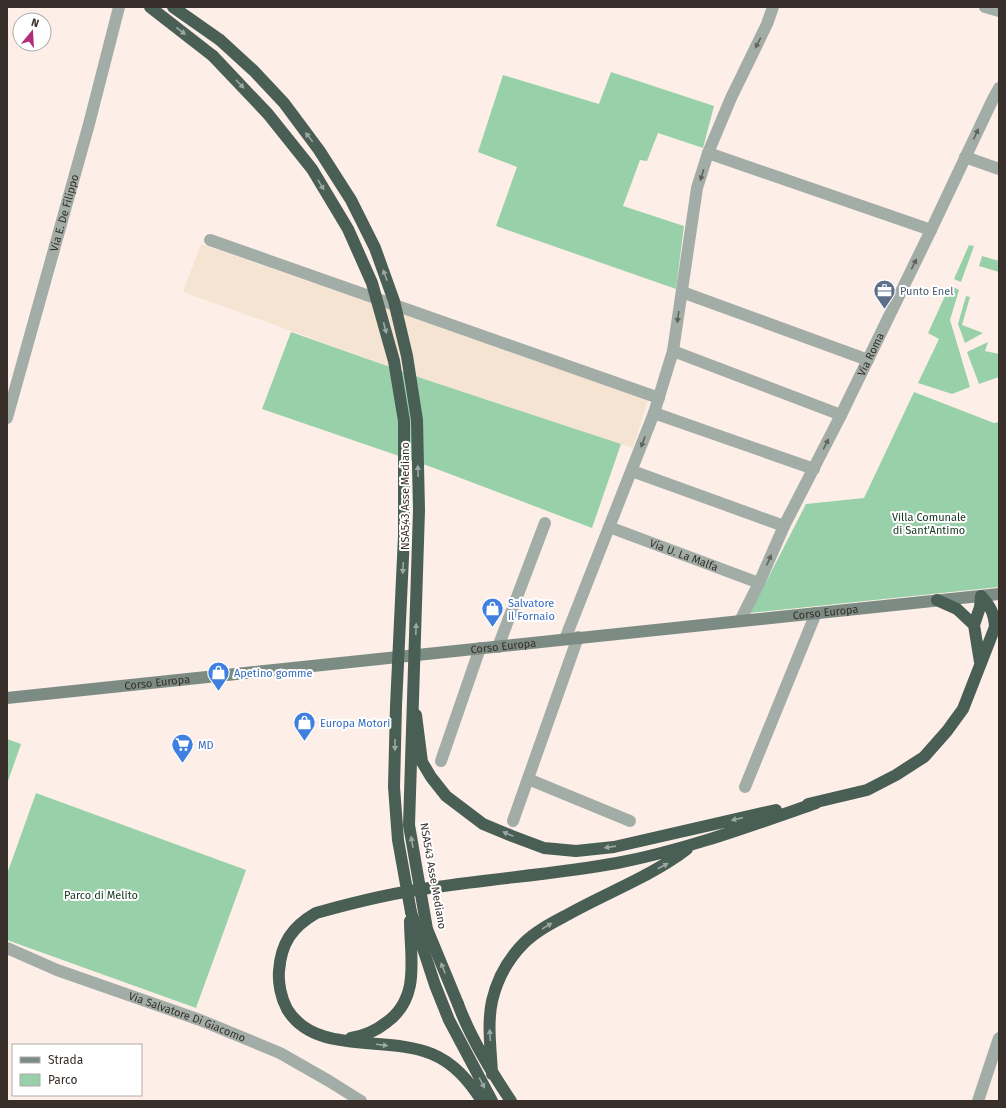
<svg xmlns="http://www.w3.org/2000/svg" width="1006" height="1108" font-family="'Fira Sans',sans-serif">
<rect width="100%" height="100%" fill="#fdefe7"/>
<path fill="#f6e4d3" d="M 201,244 L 648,400 L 633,448 L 427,380 L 183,292 Z"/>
<path fill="#98d1a9" d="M 611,72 L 714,106 L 703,148 L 658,133 L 647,161 L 640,160 L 623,206 L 684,226 L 676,289 L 496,226 L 517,167 L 478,152 L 503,75 L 599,104 Z
M 969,245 L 974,246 L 961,282 L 954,279 Z
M 982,256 L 999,261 L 999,272 L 979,266 Z
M 950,285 L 959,290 L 950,320 L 970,387 L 952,394 L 918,383 L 939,339 L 928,333 Z
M 966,296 L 970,297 L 962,325 L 983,333 L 965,343 L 958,324 Z
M 291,332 L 427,380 L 621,444 L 592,528 L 434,468 L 262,409 Z
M 988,342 L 985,351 L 999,354 L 999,377 L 979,384 L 967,352 Z
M 914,392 L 994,423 L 999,422 L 999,587 L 750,613 L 806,504 L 864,498 Z
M 7,739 L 21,744 L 7,784 Z
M 36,793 L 246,870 L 196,1008 L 7,940 L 7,874 Z"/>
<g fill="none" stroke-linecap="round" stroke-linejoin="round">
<g stroke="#a2ada7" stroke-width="12">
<path d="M 985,7 L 999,11"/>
<path d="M 708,153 L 931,230"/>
<path d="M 965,157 L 999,169"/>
<path d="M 210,240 L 659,398"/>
<path d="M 682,292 L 868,360"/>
<path d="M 673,351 L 841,415"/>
<path d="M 654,413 L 814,469"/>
<path id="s1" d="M 7,418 L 89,124 L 119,7"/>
<path d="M 632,471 L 784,526"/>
<path id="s2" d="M 609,527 L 759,583"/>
<path id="s3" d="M 740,621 L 759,583 L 784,526 L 841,415 L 931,230 L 992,101 L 999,88"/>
<path d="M 565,639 L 654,413 L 673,351 L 697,188 L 708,153 L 731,98 L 767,24 L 773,7"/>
<path d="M 498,647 L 545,523"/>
<path d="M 441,761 L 480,648"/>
<path d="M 528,779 L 630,821"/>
<path d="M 745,787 L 816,613"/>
<path d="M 513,821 L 578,637"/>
<path id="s4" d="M 7,948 L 57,970 L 200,1020 L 280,1053 L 329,1081 L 361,1101"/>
<path d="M 978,1101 L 999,1038"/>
</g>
<path stroke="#7c8c84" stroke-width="12" id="s5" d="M 7,698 L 999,594"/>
<path stroke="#495f55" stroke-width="12" d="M 150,7 L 213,56
M 173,7 L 220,40
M 981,596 C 990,606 994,612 995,627
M 937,600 L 957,609 L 974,625 L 980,662
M 974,625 L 980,607 L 981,596
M 416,715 L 422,762 L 431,777 L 446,796 L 483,824 L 512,836 L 544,848 L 576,851 L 614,847 L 776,810
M 808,804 L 867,790 L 896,775 L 924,757 L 947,731 L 963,709 L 995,627 L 999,622
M 411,912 L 435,985 L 449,1020 L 492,1101
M 458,1004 C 471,1039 490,1070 511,1101
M 351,1038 C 364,1036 377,1030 387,1022 C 421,997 410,957 410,921
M 492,1074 C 491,1050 487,1024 492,1001 C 497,979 508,959 524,943 C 536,931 552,923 567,915 C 606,893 652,876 687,849
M 482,1101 C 469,1081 454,1063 432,1054 C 387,1035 315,1056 287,1009 C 281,998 278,983 279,971 C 281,943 292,927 316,913 C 355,902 396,892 437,887 C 496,878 557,874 617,863 C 685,850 750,826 816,803"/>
<path stroke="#495f55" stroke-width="12" d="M 220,40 L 254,71 L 284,103 L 319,150 L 351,200 L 375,248 L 394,301 L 407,356 L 417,420 L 419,510 L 409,825 L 427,929 L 458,1004
M 213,56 L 268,114 L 312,169 L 348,229 L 372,283 L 394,361 L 404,421 L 404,536 L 396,706 L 394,787 L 398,840 L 411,912"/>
</g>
<defs><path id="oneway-solid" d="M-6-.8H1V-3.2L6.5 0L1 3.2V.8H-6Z"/></defs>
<g fill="#9ba7a2">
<use href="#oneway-solid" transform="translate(181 31) rotate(38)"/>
<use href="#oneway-solid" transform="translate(240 84) rotate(46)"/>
<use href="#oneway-solid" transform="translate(309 137) rotate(-128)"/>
<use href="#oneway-solid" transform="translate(321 185) rotate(59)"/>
<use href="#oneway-solid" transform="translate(385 275) rotate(-110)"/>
<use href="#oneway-solid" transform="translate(385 328) rotate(75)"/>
<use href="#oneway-solid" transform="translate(418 471) rotate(-92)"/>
<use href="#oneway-solid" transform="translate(403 568) rotate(93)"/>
<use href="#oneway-solid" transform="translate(416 629) rotate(-88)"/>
<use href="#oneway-solid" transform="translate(395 745) rotate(91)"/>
<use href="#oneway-solid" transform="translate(737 819) rotate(167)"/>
<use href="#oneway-solid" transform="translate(508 834) rotate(-157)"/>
<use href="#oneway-solid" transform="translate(412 842) rotate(-100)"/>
<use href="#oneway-solid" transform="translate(610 847) rotate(172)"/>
<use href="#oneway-solid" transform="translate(663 866) rotate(-27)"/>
<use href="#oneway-solid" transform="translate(547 926) rotate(-31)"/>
<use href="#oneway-solid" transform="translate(443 968) rotate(-112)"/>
<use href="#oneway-solid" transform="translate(490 1035) rotate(-94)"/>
<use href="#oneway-solid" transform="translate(382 1045) rotate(7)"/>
<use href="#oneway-solid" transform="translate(482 1083) rotate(62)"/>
</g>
<g fill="#62615c">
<use href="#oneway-solid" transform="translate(758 43) rotate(117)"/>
<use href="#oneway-solid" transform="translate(976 134) rotate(-65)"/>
<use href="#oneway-solid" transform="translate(702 175) rotate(107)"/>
<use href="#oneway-solid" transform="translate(914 264) rotate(-64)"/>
<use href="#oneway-solid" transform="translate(678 317) rotate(98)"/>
<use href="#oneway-solid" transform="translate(643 442) rotate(111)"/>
<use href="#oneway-solid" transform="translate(826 444) rotate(-63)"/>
<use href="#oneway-solid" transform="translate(769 560) rotate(-67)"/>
</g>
<defs>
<symbol id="office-pin" viewBox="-11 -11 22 30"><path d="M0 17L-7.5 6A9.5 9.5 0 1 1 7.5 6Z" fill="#5c6f8a" stroke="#fff"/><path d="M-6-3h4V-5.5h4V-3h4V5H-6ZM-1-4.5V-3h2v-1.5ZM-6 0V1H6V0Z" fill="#fff"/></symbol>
<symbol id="shop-pin" viewBox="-11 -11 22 30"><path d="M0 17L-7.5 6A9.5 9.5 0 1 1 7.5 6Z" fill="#3f7fe0" stroke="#fff"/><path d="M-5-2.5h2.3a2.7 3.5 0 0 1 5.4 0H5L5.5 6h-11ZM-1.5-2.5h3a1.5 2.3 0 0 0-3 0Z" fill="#fff"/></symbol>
<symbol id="supermarket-pin" viewBox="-11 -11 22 30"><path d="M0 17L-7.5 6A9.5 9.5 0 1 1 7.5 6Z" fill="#3f7fe0" stroke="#fff"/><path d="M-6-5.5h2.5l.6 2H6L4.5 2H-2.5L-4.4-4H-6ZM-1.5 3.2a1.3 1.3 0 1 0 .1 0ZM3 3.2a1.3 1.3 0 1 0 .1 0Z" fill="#fff"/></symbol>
</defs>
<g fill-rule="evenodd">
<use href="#office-pin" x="872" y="278" width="25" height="34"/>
<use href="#shop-pin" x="480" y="596" width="25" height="34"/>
<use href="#shop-pin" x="206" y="660" width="25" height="34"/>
<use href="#shop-pin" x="292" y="710" width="25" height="34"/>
<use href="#supermarket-pin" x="170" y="732" width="25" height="34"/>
</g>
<g text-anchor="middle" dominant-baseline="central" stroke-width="4" stroke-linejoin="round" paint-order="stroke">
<g font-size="11" fill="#382f2a" stroke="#fff">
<text stroke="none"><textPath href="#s1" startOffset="213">Via E. De Filippo</textPath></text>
<text stroke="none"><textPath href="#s3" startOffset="297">Via Roma</textPath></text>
<text transform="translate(405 496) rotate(-90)">NSA543 Asse Mediano</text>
<text stroke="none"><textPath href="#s2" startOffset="80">Via U. La Malfa</textPath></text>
<text stroke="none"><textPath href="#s5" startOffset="823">Corso Europa</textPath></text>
<text stroke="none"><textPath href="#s5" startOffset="499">Corso Europa</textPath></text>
<text stroke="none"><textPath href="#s5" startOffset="151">Corso Europa</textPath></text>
<text transform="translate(433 876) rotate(80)">NSA543 Asse Mediano</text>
<text stroke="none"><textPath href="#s4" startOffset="193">Via Salvatore Di Giacomo</textPath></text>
</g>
<g font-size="11" fill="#4e5e75" stroke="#fff" text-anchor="start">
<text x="900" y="291">Punto Enel</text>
</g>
<g font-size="11" fill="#143420" stroke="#fff">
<text x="929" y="517">Villa Comunale<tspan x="929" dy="13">di Sant'Antimo</tspan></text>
<text x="101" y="895">Parco di Melito</text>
</g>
<g font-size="11" fill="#366cbe" stroke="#fff" text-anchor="start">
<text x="508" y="603">Salvatore<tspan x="508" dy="13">il Fornaio</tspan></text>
<text x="234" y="673">Apetino gomme</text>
<text x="320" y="723">Europa Motori</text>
<text x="198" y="745">MD</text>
</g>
</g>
<rect width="1006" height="1108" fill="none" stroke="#382f2a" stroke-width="16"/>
<rect x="12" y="1044" width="130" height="52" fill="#ffffff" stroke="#afacaa"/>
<rect x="20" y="1057" width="20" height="6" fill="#7c8c84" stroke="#afacaa"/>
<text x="48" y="1064" font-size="12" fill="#382f2a">Strada</text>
<rect x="20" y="1074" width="20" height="12" fill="#98d1a9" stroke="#afacaa"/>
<text x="48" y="1084" font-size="12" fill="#382f2a">Parco</text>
<g transform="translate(32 32) rotate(18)"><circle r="19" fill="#ffffff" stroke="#afacaa"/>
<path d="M0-3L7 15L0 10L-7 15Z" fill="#b12f79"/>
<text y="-6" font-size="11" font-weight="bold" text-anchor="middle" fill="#382f2a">N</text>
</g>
</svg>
